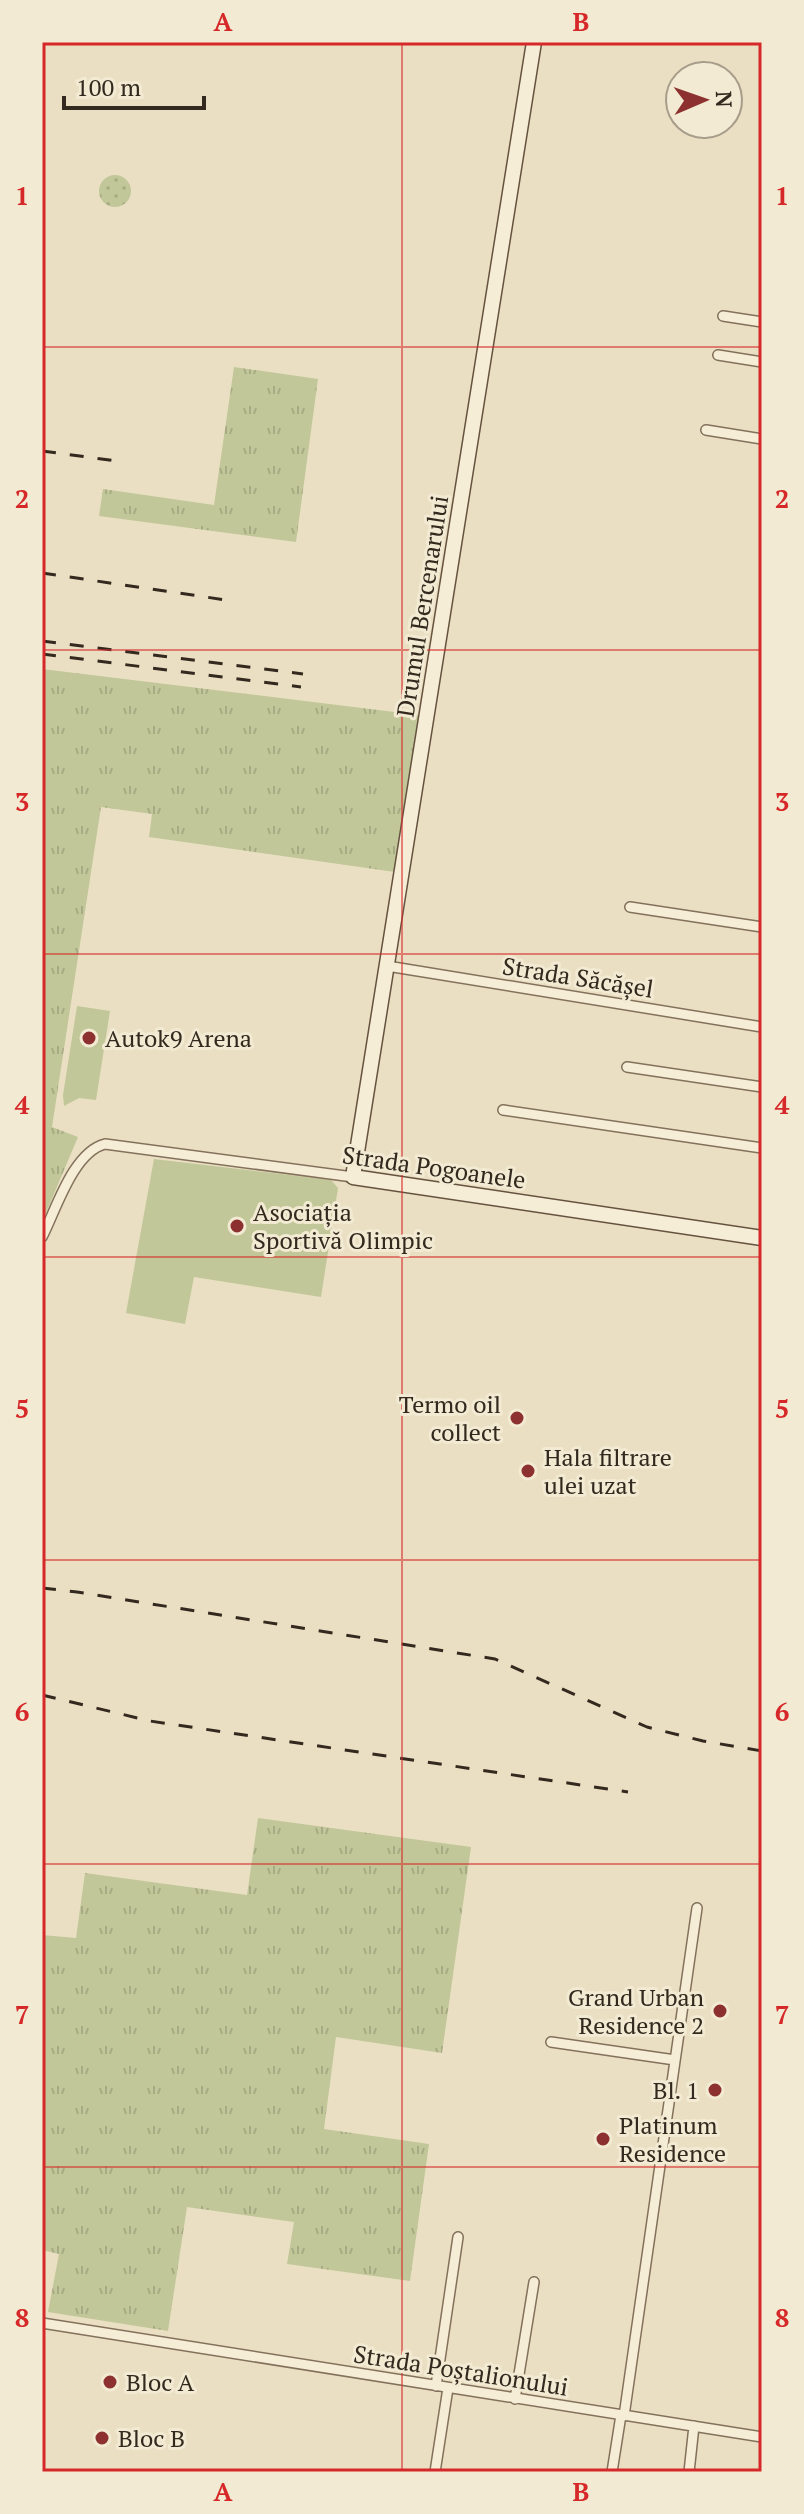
<svg xmlns="http://www.w3.org/2000/svg" width="804" height="2514" font-family="'PT Serif',serif">
<defs>
<pattern id="grass-tufts" width="24" height="20" patternUnits="userSpaceOnUse" patternTransform="scale(2)"><rect width="24" height="20" fill="#c1c798"/><path d="M3 7l-1-3M5 7V3M7 7l1-3M15 17l-1-3M17 17v-4M19 17l1-3" fill="none" stroke="#a6ab83"/></pattern>
<pattern id="garden-dots" width="8" height="8" patternUnits="userSpaceOnUse" patternTransform="scale(2)"><rect width="8" height="8" fill="#c1c798"/><path d="M2 2h.1M6 6h.1" fill="none" stroke="#a6ab83" stroke-width="1.8" stroke-linecap="round"/></pattern>
</defs>
<rect width="100%" height="100%" fill="#eadfc3"/>
<path fill="url(#grass-tufts)" d="M 234,367 L 318,379 L 296,542 L 99,516 L 103,489 L 214,505 Z
M 42,669 L 419,715 L 395,872 L 149,837 L 152,814 L 101,807 L 52,1127 L 78,1137 L 45,1215 L 42,1215 Z
M 258,1818 L 471,1847 L 442,2053 L 336,2037 L 324,2129 L 429,2144 L 410,2281 L 287,2264 L 294,2222 L 187,2207 L 168,2331 L 48,2312 L 59,2254 L 42,2250 L 42,1935 L 76,1938 L 85,1873 L 247,1895 Z"/>
<path fill="url(#garden-dots)" d="M99 191a16 16 0 1 1 32 0a16 16 0 1 1-32 0Z"/>
<path fill="#c1c798" d="M 77,1006 L 110,1011 L 96,1100 L 79,1098 L 64,1106 L 63,1095 Z
M 154,1159 L 331,1180 L 338,1188 L 321,1297 L 194,1277 L 185,1324 L 126,1313 Z"/>
<g fill="none" stroke-linecap="round" stroke-linejoin="round">
<defs>
<path id="street" d="M 723,316 L 762,322
M 718,355 L 762,362
M 706,430 L 762,439
M 630,907 L 762,927
M 387,966 L 762,1027
M 627,1067 L 762,1087
M 503,1110 L 762,1148
M 42,1237 C 56,1210 73,1152 105,1144 L 353,1177
M 551,2042 L 675,2060
M 42,2323 L 762,2437
M 436,2386 L 458,2237
M 515,2399 L 534,2282
M 624,2416 L 697,1908
M 435,2472 L 448,2388
M 612,2472 L 621,2415
M 689,2472 L 694,2426"/>
<path id="secondary" d="M 534,42 L 353,1177 L 762,1238"/>
</defs>
<use href="#street" stroke="#83715c" stroke-width="12"/>
<use href="#secondary" stroke="#65523f" stroke-width="17"/>
<use href="#street" stroke="#f6edd6" stroke-width="9"/>
<use href="#secondary" stroke="#f6edd6" stroke-width="14"/>
<path stroke="#34291e" stroke-width="3" stroke-dasharray="14 14" stroke-linecap="butt" d="M 42,451 L 117,461
M 42,573 L 233,601
M 42,641 L 303,674
M 42,654 L 301,687
M 42,1588 L 77,1592 L 495,1659 L 647,1727 L 703,1741 L 762,1751
M 42,1695 L 150,1721 L 628,1792"/>
</g>
<path fill="none" stroke="#d62828" stroke-width="2" stroke-opacity="0.55" d="M 402,42 L 402,2472M 42,347 L 762,347M 42,650 L 762,650M 42,954 L 762,954M 42,1257 L 762,1257M 42,1560 L 762,1560M 42,1864 L 762,1864M 42,2167 L 762,2167"/>
<g fill="#8d3130" stroke="#f2ead2" stroke-width="3">
<circle cx="89" cy="1038" r="8"/>
<circle cx="237" cy="1226" r="8"/>
<circle cx="517" cy="1418" r="8"/>
<circle cx="528" cy="1471" r="8"/>
<circle cx="720" cy="2011" r="8"/>
<circle cx="715" cy="2090" r="8"/>
<circle cx="603" cy="2139" r="8"/>
<circle cx="110" cy="2382" r="8"/>
<circle cx="102" cy="2438" r="8"/>
</g>
<g text-anchor="middle" dominant-baseline="central" stroke-width="6" stroke-linejoin="round" paint-order="stroke">
<g font-size="24" fill="#34291e" stroke="#f2ead2">
<text transform="translate(422 606) rotate(-81)">Drumul Bercenarului</text>
<text transform="translate(578 977) rotate(9)">Strada Săcășel</text>
<text transform="translate(434 1167) rotate(8)">Strada Pogoanele</text>
<text transform="translate(461 2370) rotate(9)">Strada Poștalionului</text>
</g>
<g font-size="24" fill="#34291e" stroke="#f2ead2" text-anchor="start">
<text x="105" y="1038">Autok9 Arena</text>
<text x="253" y="1212">Asociația<tspan x="253" dy="28">Sportivă Olimpic</tspan></text>
<text x="501" y="1404" text-anchor="end">Termo oil<tspan x="501" dy="28">collect</tspan></text>
<text x="544" y="1457">Hala filtrare<tspan x="544" dy="28">ulei uzat</tspan></text>
<text x="704" y="1997" text-anchor="end">Grand Urban<tspan x="704" dy="28">Residence 2</tspan></text>
<text x="699" y="2090" text-anchor="end">Bl. 1</text>
<text x="619" y="2125">Platinum<tspan x="619" dy="28">Residence</tspan></text>
<text x="126" y="2382">Bloc A</text>
<text x="118" y="2438">Bloc B</text>
</g>
</g>
<rect width="804" height="2514" fill="none" stroke="#f2ead2" stroke-width="88"/>
<g transform="translate(704 100) rotate(88)"><circle r="38" fill="#f2ead2" stroke="#a69d8a" stroke-width="2"/>
<path d="M0-6L14 30L0 20L-14 30Z" fill="#8d3130"/>
<text y="-12" font-size="22" font-weight="bold" text-anchor="middle" fill="#34291e">N</text>
</g>
<path d="M64 96v12h140v-12" fill="none" stroke="#34291e" stroke-width="4"/>
<text x="76" y="96" font-size="24" fill="#34291e" stroke="#f2ead2" stroke-width="6" paint-order="stroke">100 m</text>
<rect x="44" y="44" width="716" height="2426" fill="none" stroke="#d62828" stroke-width="3"/>
<g font-size="26" text-anchor="middle" font-weight="bold" fill="#d62828">
<text x="223" y="31">A</text>
<text x="581" y="31">B</text>
<text x="22" y="205">1</text>
<text x="782" y="205">1</text>
<text x="22" y="508">2</text>
<text x="782" y="508">2</text>
<text x="22" y="811">3</text>
<text x="782" y="811">3</text>
<text x="22" y="1114">4</text>
<text x="782" y="1114">4</text>
<text x="22" y="1418">5</text>
<text x="782" y="1418">5</text>
<text x="22" y="1721">6</text>
<text x="782" y="1721">6</text>
<text x="22" y="2024">7</text>
<text x="782" y="2024">7</text>
<text x="22" y="2327">8</text>
<text x="782" y="2327">8</text>
<text x="223" y="2501">A</text>
<text x="581" y="2501">B</text>
</g>
</svg>
